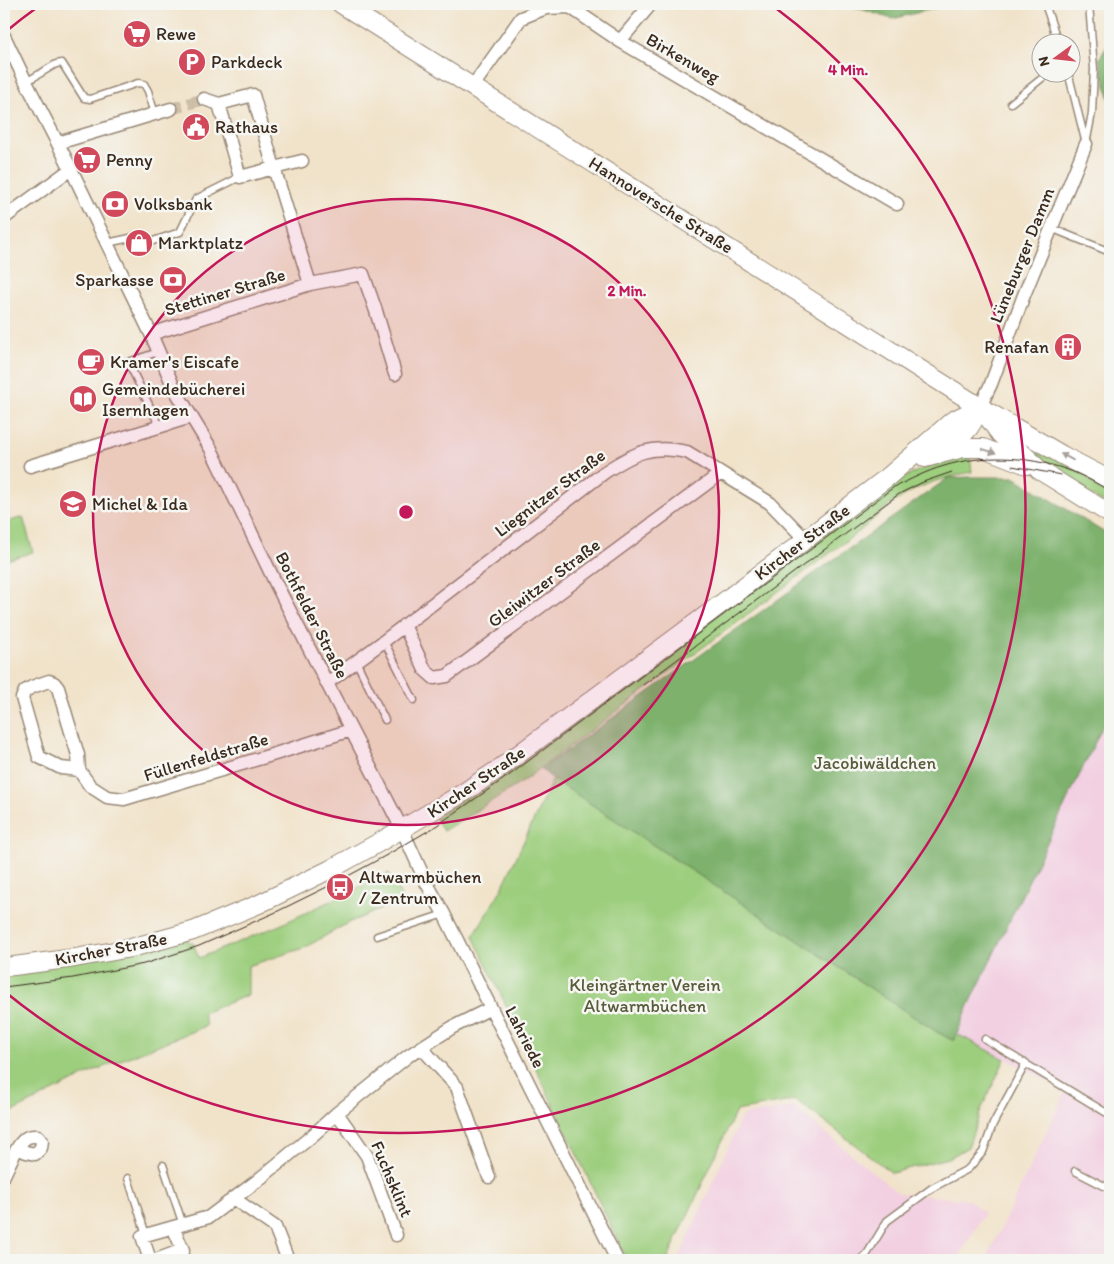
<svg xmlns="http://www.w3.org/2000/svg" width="1114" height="1264" font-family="Itim,sans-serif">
<rect width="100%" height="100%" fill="#f6f6f2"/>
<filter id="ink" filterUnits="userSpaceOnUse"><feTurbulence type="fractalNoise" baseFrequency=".02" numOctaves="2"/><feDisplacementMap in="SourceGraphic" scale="10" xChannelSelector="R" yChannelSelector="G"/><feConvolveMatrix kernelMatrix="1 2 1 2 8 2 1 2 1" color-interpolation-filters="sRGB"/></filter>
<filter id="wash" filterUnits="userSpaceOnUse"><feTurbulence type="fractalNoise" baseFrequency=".0096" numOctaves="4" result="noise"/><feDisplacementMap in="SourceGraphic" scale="20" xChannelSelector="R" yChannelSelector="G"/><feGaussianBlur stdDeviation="1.12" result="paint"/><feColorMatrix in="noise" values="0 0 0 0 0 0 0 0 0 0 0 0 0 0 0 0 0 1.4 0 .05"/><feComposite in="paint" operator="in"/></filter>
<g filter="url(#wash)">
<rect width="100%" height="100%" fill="#f1e3ca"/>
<path fill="#f2cfe1" d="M 1110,711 L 1110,1260 L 986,1260 L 1066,1090 L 957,1034 L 966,1012 Z
M 794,1107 L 898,1193 L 969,1200 L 984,1213 L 958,1260 L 678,1260 L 742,1116 Z"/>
<path fill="#9cce7d" stroke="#6c7c4e" d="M 1002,430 L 1110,485 L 1110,507 L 1079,488 Z
M 970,456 L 972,472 C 946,477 924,483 902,497 C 887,506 874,519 861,530 L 519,784 L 443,831 L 435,817 L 819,540 L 893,484 L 917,471 L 944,462 Z
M 23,517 L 33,552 L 4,561 L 4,523 Z
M 553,779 L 937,1032 L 954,1041 L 957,1034 L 1005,1059 L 981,1110 L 968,1147 L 951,1157 L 892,1173 L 796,1100 L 736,1111 L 667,1260 L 627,1260 L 473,936 L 501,890 Z
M 389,873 L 403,900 L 348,923 L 304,948 L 248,966 L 248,995 L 203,1013 L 206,1026 L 96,1070 L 4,1116 L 4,973 L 187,938 L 189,943 L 193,943 L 199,958 L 280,925 Z"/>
<path fill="#7db16c" stroke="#5c6e45" d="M 845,4 L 953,4 L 892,19 Z
M 1110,41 L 1110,101 L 1099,59 Z
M 969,477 L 1014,477 L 1110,536 L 1110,711 L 966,1012 L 954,1041 L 937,1032 L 553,779 L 541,769 L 948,478 Z"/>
</g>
<g filter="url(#ink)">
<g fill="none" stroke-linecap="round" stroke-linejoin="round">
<path stroke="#cdbea8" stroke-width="12" stroke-dasharray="12 6" stroke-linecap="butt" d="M 171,109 L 204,99"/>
<defs>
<path id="service" d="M 1045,4 L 1058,42
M 1068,72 L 1085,140
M 26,82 L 56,64 L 62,63 L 84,98 L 90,99 L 138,83 L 144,84 L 148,91 L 155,114
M 1011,103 L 1041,79 L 1050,72
M 1086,144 L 1092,113 L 1094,69 L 1089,4
M 1051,228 L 1110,252
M 107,243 L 135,237 L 150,242 L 180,232 L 196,199 L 240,177
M 158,352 L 128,362 L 160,427
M 384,641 L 414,700
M 356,661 L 385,720
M 377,936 L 444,914
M 985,1039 L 1110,1115
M 163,1165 L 183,1225
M 1075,1171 L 1110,1189
M 128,1178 L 146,1235
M 860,1260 L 867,1254 L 887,1221 L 932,1188 L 968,1169 L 983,1152 L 993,1124 L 1026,1063"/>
<path id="minor" d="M 4,36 L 26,82 L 71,169 L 151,334 L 174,388 L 211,449 L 276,584 L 402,829 L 425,880 L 444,914 L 617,1260
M 620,41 L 651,4
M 473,86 L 521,18 L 546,8 L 570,7 L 620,41 L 897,204
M 253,95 L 274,168 L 240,177 L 219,104 Z
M 204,99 L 219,104
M 58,143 L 171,109
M 302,161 L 274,168 L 310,284
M 4,218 L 71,169
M 151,334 L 310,284 L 363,274 L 376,311 L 395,374
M 980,407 L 991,384 L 1024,295 L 1086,144
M 30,466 L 191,417
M 404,625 L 425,670 L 434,678 L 447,676 L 721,473
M 327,683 L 384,641 L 605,472 C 634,453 651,444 687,452 L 770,503 L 806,540
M 79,770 L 61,768 L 39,757 L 22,698 L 25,691 L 32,687 L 49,681 L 54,683 L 58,688 L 78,755 L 79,770 L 90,786 L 107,797 L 124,799 L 275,754 L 351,730
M 421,1047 L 457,1087 L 489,1177
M 337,1113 L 367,1156 L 396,1235
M 4,1175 C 9,1165 17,1144 26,1138 C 30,1135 34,1136 38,1136 L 42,1141 L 41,1148 L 35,1154 L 26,1152 L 18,1148
M 233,1198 L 275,1227 L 288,1260
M 150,1260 L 142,1236 L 209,1217 L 257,1181 L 313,1135 L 337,1113 L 408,1056 L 453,1027 L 491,1008
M 156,1260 L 183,1250 L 173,1227"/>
<path id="secondary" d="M 341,4 L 980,407 L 1062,455 L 1110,480
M 983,411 L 1000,434 L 1031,461 L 1039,470 L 1110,514
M 942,448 C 965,435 970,431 980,407
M 925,458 L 963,448 L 983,448 L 1027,465
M 4,967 L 14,966 L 75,958 L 131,948 L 193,931 L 259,904 L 331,869 L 378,843 L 463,793 L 500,768 L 709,613 L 889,476 L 952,421 L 980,407"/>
</defs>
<use href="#service" stroke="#968674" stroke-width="9"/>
<use href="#minor" stroke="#968674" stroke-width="15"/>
<use href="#secondary" stroke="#968674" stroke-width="20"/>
<use href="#service" stroke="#fff" stroke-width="6"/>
<use href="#minor" stroke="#fff" stroke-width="12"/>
<use href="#secondary" stroke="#fff" stroke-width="18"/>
<path stroke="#3b2a1e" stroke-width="1" d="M 1012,466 L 1061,475
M 643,685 L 899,494 L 923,482 L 952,472
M 4,987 L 73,978 L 144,964 L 199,946 L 274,913 L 337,882 L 385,856 L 433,828 L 511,774 L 894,487 C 910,480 926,471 944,466 C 983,454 1027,456 1065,469 C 1081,474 1096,483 1110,491"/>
</g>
<defs><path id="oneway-solid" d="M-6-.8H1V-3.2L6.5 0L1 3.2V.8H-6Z" transform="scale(1.25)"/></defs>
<g fill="#a79f9a">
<use href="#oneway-solid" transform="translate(989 451) rotate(18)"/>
<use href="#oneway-solid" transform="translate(1067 457) rotate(-152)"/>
</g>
</g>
<circle cx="406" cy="512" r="313" fill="#c2185b" fill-opacity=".12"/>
<g fill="none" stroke="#c2185b" stroke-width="2.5">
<circle cx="406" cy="512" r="313"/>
<path d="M4 33A625 625 0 0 1 39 6M773 6A625 625 0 1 1 4 991"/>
</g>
<defs>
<symbol id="supermarket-disc" viewBox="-11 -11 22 22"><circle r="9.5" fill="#d1495b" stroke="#f6f6f2"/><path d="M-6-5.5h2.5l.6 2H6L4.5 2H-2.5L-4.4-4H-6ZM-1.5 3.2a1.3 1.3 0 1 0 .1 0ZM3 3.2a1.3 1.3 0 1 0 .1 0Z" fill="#fff"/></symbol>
<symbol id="parking-disc" viewBox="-11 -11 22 22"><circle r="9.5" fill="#d1495b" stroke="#f6f6f2"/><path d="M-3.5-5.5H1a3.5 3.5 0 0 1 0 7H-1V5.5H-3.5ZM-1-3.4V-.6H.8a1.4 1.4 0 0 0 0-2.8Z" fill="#fff"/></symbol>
<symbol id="civic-disc" viewBox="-11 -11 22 22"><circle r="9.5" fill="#d1495b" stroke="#f6f6f2"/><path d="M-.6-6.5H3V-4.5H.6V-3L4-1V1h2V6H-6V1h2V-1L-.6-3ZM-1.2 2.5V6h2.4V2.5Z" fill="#fff"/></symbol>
<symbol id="bank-disc" viewBox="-11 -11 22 22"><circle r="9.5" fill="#d1495b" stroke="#f6f6f2"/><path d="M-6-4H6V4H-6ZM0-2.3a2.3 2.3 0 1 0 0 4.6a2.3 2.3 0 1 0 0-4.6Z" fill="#fff"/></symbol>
<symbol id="shop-disc" viewBox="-11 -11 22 22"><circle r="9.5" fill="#d1495b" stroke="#f6f6f2"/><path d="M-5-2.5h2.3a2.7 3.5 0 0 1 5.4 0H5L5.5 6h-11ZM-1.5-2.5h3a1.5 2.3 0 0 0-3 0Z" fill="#fff"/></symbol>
<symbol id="building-disc" viewBox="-11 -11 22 22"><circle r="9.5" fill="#d1495b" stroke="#f6f6f2"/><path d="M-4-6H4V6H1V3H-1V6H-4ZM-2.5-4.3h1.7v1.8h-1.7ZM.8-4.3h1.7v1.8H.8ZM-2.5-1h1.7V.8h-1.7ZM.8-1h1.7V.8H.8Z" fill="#fff"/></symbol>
<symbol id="cafe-disc" viewBox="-11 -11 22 22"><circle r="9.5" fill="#d1495b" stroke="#f6f6f2"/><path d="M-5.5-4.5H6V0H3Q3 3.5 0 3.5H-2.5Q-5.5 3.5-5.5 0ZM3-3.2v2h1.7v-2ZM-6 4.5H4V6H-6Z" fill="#fff"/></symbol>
<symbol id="library-disc" viewBox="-11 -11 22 22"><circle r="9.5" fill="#d1495b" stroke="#f6f6f2"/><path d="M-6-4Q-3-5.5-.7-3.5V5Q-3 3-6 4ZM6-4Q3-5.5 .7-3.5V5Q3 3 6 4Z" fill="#fff"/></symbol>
<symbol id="school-disc" viewBox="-11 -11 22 22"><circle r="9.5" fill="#d1495b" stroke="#f6f6f2"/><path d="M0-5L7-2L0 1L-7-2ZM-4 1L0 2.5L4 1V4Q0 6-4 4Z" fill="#fff"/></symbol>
<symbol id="bus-disc" viewBox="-11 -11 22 22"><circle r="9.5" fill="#d1495b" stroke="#f6f6f2"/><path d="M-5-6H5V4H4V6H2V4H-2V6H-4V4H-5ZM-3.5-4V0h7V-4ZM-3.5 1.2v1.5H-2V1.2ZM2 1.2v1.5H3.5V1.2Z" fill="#fff"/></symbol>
</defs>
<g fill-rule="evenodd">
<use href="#supermarket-disc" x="121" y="18" width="32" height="32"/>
<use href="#parking-disc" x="176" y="46" width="32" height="32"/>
<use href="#civic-disc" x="180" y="111" width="32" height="32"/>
<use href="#supermarket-disc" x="71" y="144" width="32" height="32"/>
<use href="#bank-disc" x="99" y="188" width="32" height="32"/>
<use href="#shop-disc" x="123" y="227" width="32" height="32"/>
<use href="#bank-disc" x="157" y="264" width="32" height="32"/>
<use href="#building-disc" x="1052" y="331" width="32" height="32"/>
<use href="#cafe-disc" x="75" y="346" width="32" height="32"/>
<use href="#library-disc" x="67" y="383" width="32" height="32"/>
<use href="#school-disc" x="57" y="488" width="32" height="32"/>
<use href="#bus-disc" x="324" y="871" width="32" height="32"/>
</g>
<g text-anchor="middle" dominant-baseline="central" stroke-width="5" stroke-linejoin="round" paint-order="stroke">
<g font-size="18" fill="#3b2a1e" stroke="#f6f6f2" text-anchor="start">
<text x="156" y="34">Rewe</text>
<text x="211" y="62">Parkdeck</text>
<text x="215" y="127">Rathaus</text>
<text x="106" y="160">Penny</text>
<text x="134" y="204">Volksbank</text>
<text x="158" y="243">Marktplatz</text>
<text x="154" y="280" text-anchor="end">Sparkasse</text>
<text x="1049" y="347" text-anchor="end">Renafan</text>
<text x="110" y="362">Kramer's Eiscafe</text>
<text x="102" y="389">Gemeindebücherei<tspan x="102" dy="21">Isernhagen</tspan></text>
<text x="92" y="504">Michel &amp; Ida</text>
<text x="359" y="877">Altwarmbüchen<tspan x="359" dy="21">/ Zentrum</tspan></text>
</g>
<g font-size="18" fill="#3b2a1e" stroke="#f6f6f2">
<text transform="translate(683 58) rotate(30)">Birkenweg</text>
<text transform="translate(661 205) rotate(32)">Hannoversche Straße</text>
<text transform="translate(1022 255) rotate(-68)">Lüneburger Damm</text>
<text transform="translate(225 292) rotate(-17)">Stettiner Straße</text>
<text transform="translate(550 493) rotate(-37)">Liegnitzer Straße</text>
<text transform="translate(802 542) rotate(-37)">Kircher Straße</text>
<text transform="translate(544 583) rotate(-37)">Gleiwitzer Straße</text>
<text transform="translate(312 615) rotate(63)">Bothfelder Straße</text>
<text transform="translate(206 757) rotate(-17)">Füllenfeldstraße</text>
<text transform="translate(476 782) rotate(-34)">Kircher Straße</text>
<text transform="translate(111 949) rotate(-11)">Kircher Straße</text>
<text transform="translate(525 1037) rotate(63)">Lahriede</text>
<text transform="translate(392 1179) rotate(67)">Fuchsklint</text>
</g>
<g font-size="18" fill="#585b3a" stroke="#f6f6f2">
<text x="875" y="763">Jacobiwäldchen</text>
<text x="645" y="985">Kleingärtner Verein<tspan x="645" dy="21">Altwarmbüchen</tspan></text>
</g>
</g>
<circle cx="406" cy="512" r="8" fill="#c2185b" stroke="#f6f6f2" stroke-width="2.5"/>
<g font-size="15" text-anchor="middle" font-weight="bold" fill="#c2185b" stroke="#f6f6f2" stroke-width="5" stroke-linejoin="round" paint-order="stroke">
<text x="848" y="75">4 Min.</text>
<text x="627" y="296">2 Min.</text>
</g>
<rect width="1114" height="1264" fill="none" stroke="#f6f6f2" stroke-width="20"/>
<g transform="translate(1056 58) rotate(255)"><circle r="24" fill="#f6f6f2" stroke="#aba49d"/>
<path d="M0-4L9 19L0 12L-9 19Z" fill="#d1495b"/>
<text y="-8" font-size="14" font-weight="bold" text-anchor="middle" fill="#3b2a1e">N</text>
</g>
</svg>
